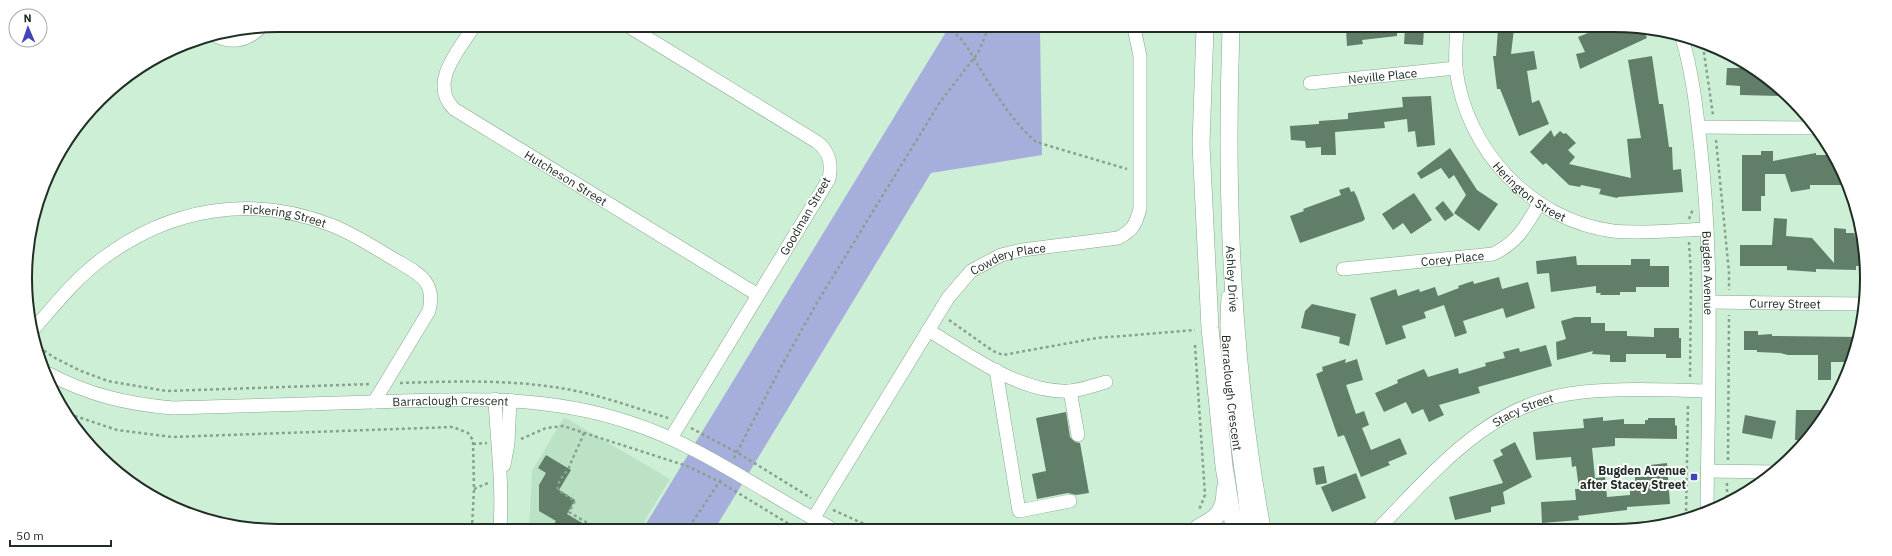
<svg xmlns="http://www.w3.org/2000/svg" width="1892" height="556" font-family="'IBM Plex Sans',sans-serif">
<rect width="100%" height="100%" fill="#cdefd6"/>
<path fill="#bce2c5" d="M 564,417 L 670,479 L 641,527 L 529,527 L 532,471 Z"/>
<path fill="#a6afdc" d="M 949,27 L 1040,28 L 1042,155 L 931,173 L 716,527 L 644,527 Z"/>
<path fill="#607e68" d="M 1346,29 L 1397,29 L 1397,36 L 1362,40 L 1363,44 L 1347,46 Z
M 1405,29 L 1424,29 L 1423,45 L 1404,44 Z
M 1498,29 L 1514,29 L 1511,54 L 1534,51 L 1537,69 L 1527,71 L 1532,103 L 1539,100 L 1549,124 L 1519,136 L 1500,89 L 1497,89 L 1493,56 L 1496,56 Z
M 1587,30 L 1643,30 L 1647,38 L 1580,69 L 1576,54 L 1585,52 L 1578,37 L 1588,33 Z
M 1652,56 L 1659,104 L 1663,104 L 1669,147 L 1672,147 L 1673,170 L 1681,169 L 1683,192 L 1618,197 L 1617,198 L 1599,194 L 1601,189 L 1581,185 L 1580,187 L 1569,185 L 1546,163 L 1543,165 L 1530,152 L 1551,130 L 1554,137 L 1560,131 L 1564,134 L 1566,133 L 1576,143 L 1568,150 L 1575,157 L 1569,164 L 1631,178 L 1627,139 L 1641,138 L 1628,60 Z
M 1727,68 L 1755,68 L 1782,96 L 1740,95 L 1740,86 L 1726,85 Z
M 1431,96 L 1435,145 L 1417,147 L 1415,131 L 1408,132 L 1407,119 L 1384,122 L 1385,128 L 1335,132 L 1336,155 L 1321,155 L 1321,147 L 1306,148 L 1305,141 L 1291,140 L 1290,126 L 1319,124 L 1319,121 L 1348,119 L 1348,113 L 1403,107 L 1402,97 Z
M 1450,148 L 1477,190 L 1498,204 L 1479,231 L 1454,213 L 1466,195 L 1454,175 L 1449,179 L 1441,168 L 1421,179 L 1417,173 Z
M 1761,151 L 1773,151 L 1773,161 L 1816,153 L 1816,155 L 1832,155 L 1844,185 L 1810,185 L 1810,189 L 1791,192 L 1785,174 L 1765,174 L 1765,196 L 1761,196 L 1761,211 L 1742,211 L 1742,155 L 1761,155 Z
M 1349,187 L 1351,192 L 1354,191 L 1357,197 L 1365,219 L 1363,221 L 1300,243 L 1290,216 L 1304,211 L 1303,209 L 1341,195 L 1339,190 Z
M 1414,193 L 1432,220 L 1411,234 L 1403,223 L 1393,230 L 1382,214 Z
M 1443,201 L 1454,215 L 1445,221 L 1435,208 Z
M 1774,218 L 1787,219 L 1786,236 L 1812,238 L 1834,263 L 1834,228 L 1846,229 L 1846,233 L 1854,233 L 1862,252 L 1862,266 L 1856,266 L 1856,270 L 1816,269 L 1816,272 L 1787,270 L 1787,266 L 1740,266 L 1740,245 L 1772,245 Z
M 1576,256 L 1577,265 L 1631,265 L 1631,259 L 1650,259 L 1650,266 L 1669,266 L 1669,287 L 1636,287 L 1636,292 L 1620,292 L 1620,295 L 1600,295 L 1601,293 L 1596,293 L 1596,286 L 1551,292 L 1549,273 L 1537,274 L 1536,261 Z
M 1499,277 L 1502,289 L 1528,282 L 1535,308 L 1506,318 L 1503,308 L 1463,321 L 1467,333 L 1455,337 L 1444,305 L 1424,312 L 1426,318 L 1402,326 L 1406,338 L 1386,345 L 1370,298 L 1396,289 L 1398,296 L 1419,289 L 1420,292 L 1435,287 L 1438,296 L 1459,288 L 1458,286 L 1473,281 L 1474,284 Z
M 1312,304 L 1356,314 L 1349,346 L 1339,343 L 1340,337 L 1301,328 L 1305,311 Z
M 1575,317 L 1591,317 L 1591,323 L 1605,323 L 1605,331 L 1627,331 L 1627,336 L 1654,337 L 1654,328 L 1679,328 L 1679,338 L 1681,338 L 1681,358 L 1666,358 L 1666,354 L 1626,354 L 1626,362 L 1610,362 L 1610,355 L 1592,354 L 1593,351 L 1557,360 L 1556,342 L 1566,339 L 1561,321 Z
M 1744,331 L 1758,331 L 1758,335 L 1772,334 L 1772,336 L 1858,337 L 1849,362 L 1831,362 L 1831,380 L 1818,380 L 1818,355 L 1788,355 L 1780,353 L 1757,352 L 1757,350 L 1744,350 Z
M 1546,345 L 1552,366 L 1478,387 L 1480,393 L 1439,405 L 1444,415 L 1429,422 L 1423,409 L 1412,414 L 1406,402 L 1384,412 L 1375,393 L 1398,383 L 1397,380 L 1424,369 L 1428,377 L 1458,368 L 1459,374 L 1486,366 L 1485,363 L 1505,358 L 1503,352 L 1519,348 L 1520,352 Z
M 1346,359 L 1345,363 L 1357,359 L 1363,380 L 1346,385 L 1356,414 L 1364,411 L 1369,425 L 1362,428 L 1371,450 L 1400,438 L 1407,454 L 1388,462 L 1390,465 L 1361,477 L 1344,435 L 1338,437 L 1316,374 L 1323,371 L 1322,367 Z
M 1796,410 L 1820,410 L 1820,421 L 1804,441 L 1795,440 Z
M 1066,412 L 1070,437 L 1075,442 L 1080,443 L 1089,493 L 1076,495 L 1068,493 L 1037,499 L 1032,474 L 1046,471 L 1036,418 Z
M 1745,415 L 1776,421 L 1772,439 L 1742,433 Z
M 1603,417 L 1603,421 L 1624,419 L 1624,424 L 1645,424 L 1645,420 L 1648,420 L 1648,418 L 1675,418 L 1675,425 L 1677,426 L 1677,439 L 1615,438 L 1615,446 L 1592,448 L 1595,478 L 1605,477 L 1607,497 L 1630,495 L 1630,484 L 1635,484 L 1635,477 L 1650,476 L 1650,465 L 1667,463 L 1670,504 L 1627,507 L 1627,510 L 1578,516 L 1579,520 L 1542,523 L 1541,502 L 1576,500 L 1575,489 L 1579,489 L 1576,466 L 1572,467 L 1571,457 L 1536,460 L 1533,432 L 1584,428 L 1583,419 Z
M 1515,442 L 1532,477 L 1503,492 L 1505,504 L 1491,507 L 1491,512 L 1455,520 L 1449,497 L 1503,483 L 1493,460 L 1503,455 L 1500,450 Z
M 546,455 L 571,470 L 559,490 L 575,500 L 567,514 L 589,527 L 552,527 L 556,521 L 539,511 L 539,485 L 546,473 L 538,468 Z
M 1324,466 L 1327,483 L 1316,485 L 1313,468 Z
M 1356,473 L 1366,498 L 1332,512 L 1321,487 Z"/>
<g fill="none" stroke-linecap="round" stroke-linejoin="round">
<defs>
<g id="minor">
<path id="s1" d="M 474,26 C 459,50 428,83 454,109 L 758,295"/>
<path d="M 628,26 L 817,142 C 830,152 832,164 829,179 L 671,438"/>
<path id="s2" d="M 1457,29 C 1456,42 1455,56 1456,69 C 1466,150 1531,220 1613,231 C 1644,234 1677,230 1707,229"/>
<path d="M 218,37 C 233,43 247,40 259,29"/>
<path id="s3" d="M 1682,38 C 1693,74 1697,114 1701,151 C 1714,270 1708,391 1707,511"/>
<path id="s4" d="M 1310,83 L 1456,68"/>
<path d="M 1699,127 L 1815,128"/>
<path id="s5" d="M 1343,269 L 1493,254 C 1518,242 1525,227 1539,204"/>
<path id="s6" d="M 1228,297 C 1224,350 1232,403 1239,455 C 1242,480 1247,504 1247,528"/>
<path id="s7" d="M 1709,302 L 1862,304"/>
<path d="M 928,330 C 968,354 1021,394 1070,391 C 1082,390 1095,385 1106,382"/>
<path id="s8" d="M 32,331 C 54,306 75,279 102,259 C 170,208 251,194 331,225 C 352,233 372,246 392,258 C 415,272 437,279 429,311 L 374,402"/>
<path d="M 996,370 L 1019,511 L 1070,501"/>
<path id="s9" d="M 49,374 C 89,395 127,404 173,408 C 239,406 306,404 372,402 C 459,399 544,394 628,422 C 701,445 762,492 829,527"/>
<path d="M 1070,391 L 1078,435"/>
<path d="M 495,399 C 497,442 503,484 500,527"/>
<path d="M 504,465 L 508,443 L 510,400"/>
<path d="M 1707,471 L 1776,472"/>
<path id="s10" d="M 813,519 L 948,298 L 971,271 L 1001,255 L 1022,250 L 1118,238 C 1133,230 1135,226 1140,209 L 1140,56 L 1134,28"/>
<path id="s11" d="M 1379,528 C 1438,468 1492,400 1583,392 C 1624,388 1667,390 1708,391"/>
</g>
<g id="major">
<path d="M 1205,28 L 1201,144 L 1210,328 L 1224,466 L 1234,528"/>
<path id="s12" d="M 1231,28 C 1225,195 1231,363 1262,528"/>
<path d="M 1198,528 C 1217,518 1225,512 1225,490"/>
</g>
</defs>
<use href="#minor" stroke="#88a790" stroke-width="14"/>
<use href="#major" stroke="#88a790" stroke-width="18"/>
<path stroke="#88a18f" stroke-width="2.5" stroke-dasharray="3 3" stroke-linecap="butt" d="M 946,27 C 967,40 969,52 982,72 C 997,96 1014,123 1036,142 L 1127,169
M 1703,46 L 1713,115
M 1716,140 L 1729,272 L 1729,290
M 1689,219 L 1693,209
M 1689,242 L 1691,275 L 1690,379
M 949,320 L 993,351 L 1003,355 L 1097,338 L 1195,330
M 34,344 L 55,358 L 81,371 L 108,381 L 167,391 L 371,384
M 1195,345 L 1205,495 L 1199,510
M 400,383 C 460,381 522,379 581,392 C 611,399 639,409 668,418
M 69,414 L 117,430 L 172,437 L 453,427 L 468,433 L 473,440 L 474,489 L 472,527
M 691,428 L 738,453 L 811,498
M 584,433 C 580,444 574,454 570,465 C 567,474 556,480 558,490 L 575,501 L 569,512 L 594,527
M 521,439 L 546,428 L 563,426 L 687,466 L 720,482 L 794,527
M 473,444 L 487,443
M 734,458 L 782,365 L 818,301 L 940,102 L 978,53 L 989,27
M 1728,460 L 1729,315
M 474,489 L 488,483
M 1727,504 L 1727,483
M 833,510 L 871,527
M 1686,517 L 1688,403
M 689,527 L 722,478"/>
<use href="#minor" stroke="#fff" stroke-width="13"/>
<use href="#major" stroke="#fff" stroke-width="17"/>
</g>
<rect fill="#4244b9" stroke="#fff" stroke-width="1.5" x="1690" y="473" width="8" height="8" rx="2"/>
<g text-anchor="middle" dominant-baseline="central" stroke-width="4" stroke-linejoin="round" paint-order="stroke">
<g font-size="12" fill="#212e25" stroke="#fff">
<text stroke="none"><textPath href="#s4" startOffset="73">Neville Place</textPath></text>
<text stroke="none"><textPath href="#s1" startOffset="225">Hutcheson Street</textPath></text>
<text stroke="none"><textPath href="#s2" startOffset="188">Herington Street</textPath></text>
<text transform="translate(805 216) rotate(-60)">Goodman Street</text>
<text stroke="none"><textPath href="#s8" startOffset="295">Pickering Street</textPath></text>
<text stroke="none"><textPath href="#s5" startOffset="110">Corey Place</textPath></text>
<text stroke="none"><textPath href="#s10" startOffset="334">Cowdery Place</textPath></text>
<text stroke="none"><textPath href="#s3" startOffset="237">Bugden Avenue</textPath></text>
<text stroke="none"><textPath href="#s12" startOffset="251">Ashley Drive</textPath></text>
<text stroke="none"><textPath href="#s7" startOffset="76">Currey Street</textPath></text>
<text stroke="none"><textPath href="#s6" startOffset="96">Barraclough Crescent</textPath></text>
<text stroke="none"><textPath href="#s9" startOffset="407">Barraclough Crescent</textPath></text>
<text stroke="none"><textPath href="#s11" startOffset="188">Stacy Street</textPath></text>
</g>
<g font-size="12" font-weight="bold" fill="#212e25" stroke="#fff" text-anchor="end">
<text x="1686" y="470">Bugden Avenue<tspan x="1686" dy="14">after Stacey Street</tspan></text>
</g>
</g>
<path d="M0 0H1892V556H0ZM278 32H1614A246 246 0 0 1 1860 278V278A246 246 0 0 1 1614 524H278A246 246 0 0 1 32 278V278A246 246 0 0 1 278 32Z" fill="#fff" fill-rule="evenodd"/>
<path fill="none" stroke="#212e25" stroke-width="2" d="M278 32H1614A246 246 0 0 1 1860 278V278A246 246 0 0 1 1614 524H278A246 246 0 0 1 32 278V278A246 246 0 0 1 278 32Z"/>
<g transform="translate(28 28) rotate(358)"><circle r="19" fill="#ffffff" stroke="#a6aba8"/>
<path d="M0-3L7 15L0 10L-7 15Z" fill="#4244b9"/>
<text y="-6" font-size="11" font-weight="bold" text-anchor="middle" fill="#212e25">N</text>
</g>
<path d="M10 540v6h101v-6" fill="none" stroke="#212e25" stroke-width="2"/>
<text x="16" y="540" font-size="12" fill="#212e25" stroke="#ffffff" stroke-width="3" paint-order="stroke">50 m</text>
</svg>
